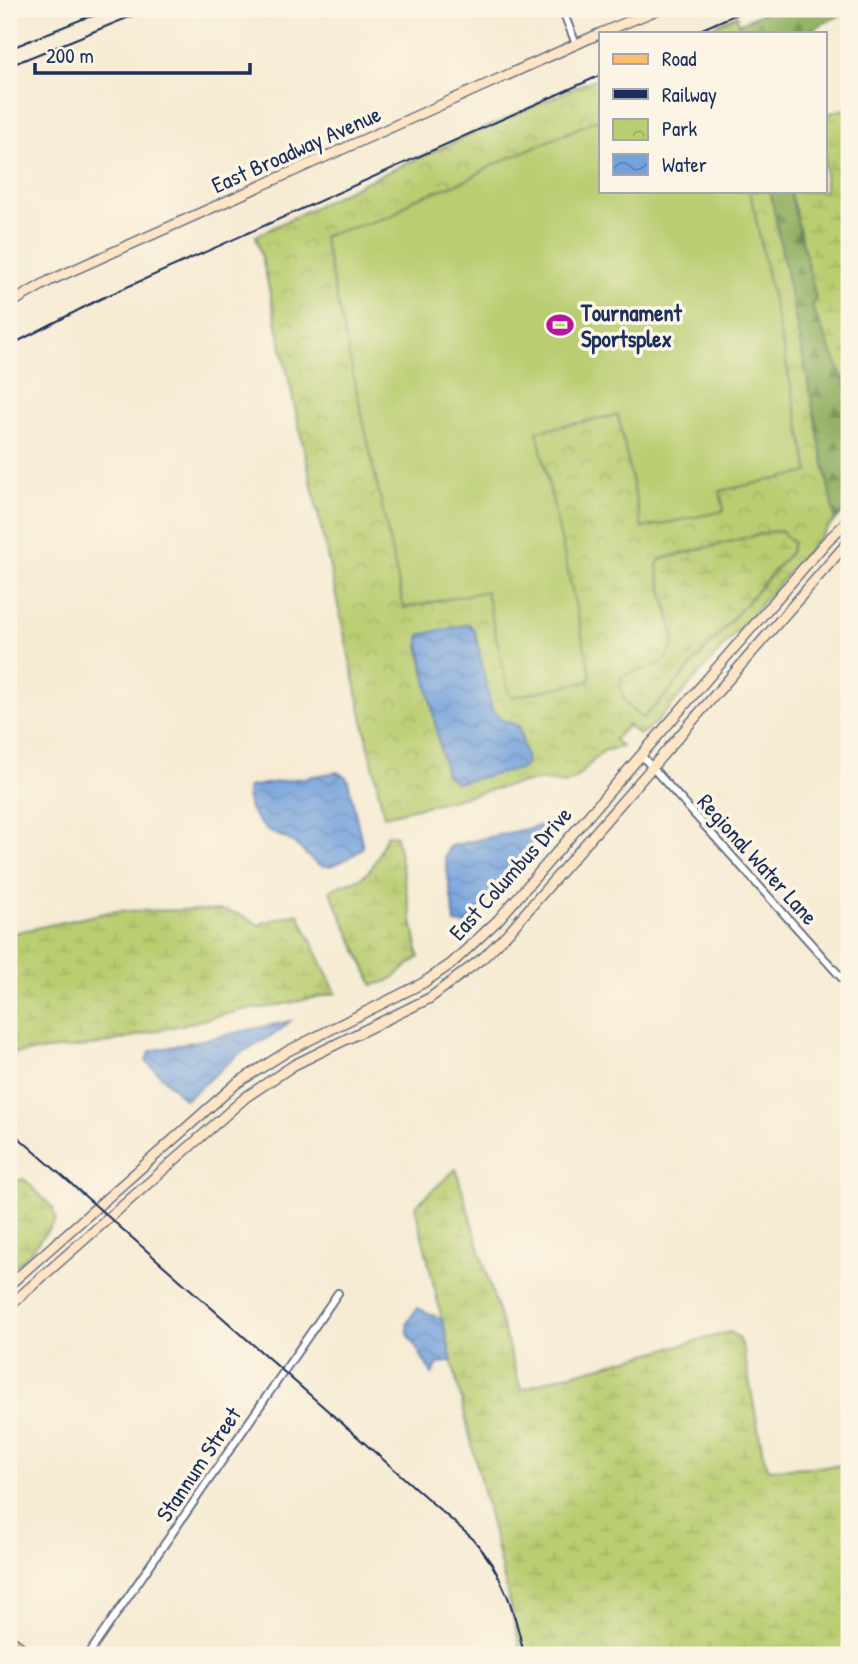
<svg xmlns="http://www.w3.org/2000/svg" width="858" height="1664" font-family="'Patrick Hand',sans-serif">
<defs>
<pattern id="forest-firs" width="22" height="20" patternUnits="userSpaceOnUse" patternTransform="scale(1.75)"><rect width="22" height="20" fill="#92b063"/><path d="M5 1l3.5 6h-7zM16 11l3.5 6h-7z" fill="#769055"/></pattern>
<pattern id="wetland-marsh" width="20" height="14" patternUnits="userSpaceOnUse" patternTransform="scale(1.75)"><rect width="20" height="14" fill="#b9cd71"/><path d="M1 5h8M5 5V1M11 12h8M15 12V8" fill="none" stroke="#9eb064"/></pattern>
<pattern id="park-crowns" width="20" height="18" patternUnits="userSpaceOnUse" patternTransform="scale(1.75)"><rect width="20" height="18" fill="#b9cd71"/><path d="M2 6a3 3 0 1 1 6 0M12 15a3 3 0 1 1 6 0" fill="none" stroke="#9eb064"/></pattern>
<pattern id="water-waves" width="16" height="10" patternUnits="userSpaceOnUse" patternTransform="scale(1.75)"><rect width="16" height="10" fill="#74a2dd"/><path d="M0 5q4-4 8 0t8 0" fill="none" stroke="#5e84b6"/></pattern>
</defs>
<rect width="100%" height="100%" fill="#fcf5e5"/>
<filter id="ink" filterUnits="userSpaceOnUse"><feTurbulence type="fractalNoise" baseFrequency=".0143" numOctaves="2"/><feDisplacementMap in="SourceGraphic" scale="14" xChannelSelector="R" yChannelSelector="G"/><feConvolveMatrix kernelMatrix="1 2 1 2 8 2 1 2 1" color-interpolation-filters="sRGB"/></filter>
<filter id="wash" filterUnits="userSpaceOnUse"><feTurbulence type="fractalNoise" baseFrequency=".00686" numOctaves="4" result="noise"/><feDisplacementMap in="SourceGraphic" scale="28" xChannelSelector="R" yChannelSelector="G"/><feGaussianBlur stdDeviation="1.57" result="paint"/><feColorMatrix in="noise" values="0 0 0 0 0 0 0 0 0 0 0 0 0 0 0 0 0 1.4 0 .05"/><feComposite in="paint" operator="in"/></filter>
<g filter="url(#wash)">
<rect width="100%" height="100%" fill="#f6ebd3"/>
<path fill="url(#forest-firs)" stroke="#567060" stroke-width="2" d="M 772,9 L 849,9 L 849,11 L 804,33 L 740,33 L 738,24 Z
M 770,191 L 790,191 L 816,298 L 812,307 L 849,391 L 849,507 L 835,520 Z"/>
<path fill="url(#wetland-marsh)" stroke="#6a7e68" stroke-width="2" d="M 849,108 L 849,391 L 812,307 L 816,298 L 790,191 L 825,191 L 825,114 Z
M 781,531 L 793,543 L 790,553 L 660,702 L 643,718 C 631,713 624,699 619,688 L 623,675 C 647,667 671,668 674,636 L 658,572 L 657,564 L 661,559 L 768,532 Z
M 387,834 L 396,836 L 419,957 L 389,981 L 373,985 L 330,891 C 339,884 347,884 356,880 C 375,873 379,851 387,834 Z
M 222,910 L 241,915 L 261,926 L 262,923 L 298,913 L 336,993 L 270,1007 L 243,1010 L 98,1045 L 9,1054 L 9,936 L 18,932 L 114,911 Z
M 456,1169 L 521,1390 L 548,1380 L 730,1332 L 739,1338 L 744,1352 L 763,1454 L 769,1469 L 849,1465 L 849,1655 L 522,1655 L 415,1206 Z
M 24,1179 L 53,1208 L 56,1220 L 26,1257 L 9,1271 L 9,1182 Z"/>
<path fill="url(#park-crowns)" stroke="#6a7e68" stroke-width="2" fill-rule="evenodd" d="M 737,15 L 740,33 L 699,33 Z
M 601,76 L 601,191 L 770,191 L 835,520 L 657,722 L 639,735 L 628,725 L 614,740 L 622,747 L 603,751 L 575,779 L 565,784 L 539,780 L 507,786 L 384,816 L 264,266 L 256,236 L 363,183 ZM 781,531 L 793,543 L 790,553 L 660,702 L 643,718 C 628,711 615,691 623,675 C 648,667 671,670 674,636 L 658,572 L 657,564 L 661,559 L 768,532 ZM 469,624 L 475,632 L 491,707 L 500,719 L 519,727 L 527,762 L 446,774 L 419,647 L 420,635 Z"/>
<path fill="#b9cd71" stroke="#6a7e68" stroke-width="2" d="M 601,118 L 601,191 L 750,191 L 809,472 L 720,491 L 724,511 L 642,528 L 618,415 L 537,431 L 591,676 L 589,681 L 513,697 L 509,694 L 486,591 L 404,608 L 323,236 L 392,216 L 412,200 L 467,180 L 493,165 Z"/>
<path fill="url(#water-waves)" stroke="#48689e" stroke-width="2" d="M 469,624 L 475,632 L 491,707 L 500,719 L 519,726 L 527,762 L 524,768 L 456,783 L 446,774 L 442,758 L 419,641 L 420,635 L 424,634 Z
M 337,772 L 344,775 L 348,780 L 363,847 C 357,854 335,867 325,866 C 314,866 304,851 295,844 C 288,838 279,836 271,832 C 256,823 243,804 248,787 Z
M 547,824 L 523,859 L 466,925 L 455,923 L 445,856 L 450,846 Z
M 290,1021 L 278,1032 L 239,1054 L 185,1100 L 146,1061 L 150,1051 Z
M 417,1308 L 442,1319 L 452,1361 L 438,1364 L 432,1374 L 408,1334 L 407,1323 Z"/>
</g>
<g filter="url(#ink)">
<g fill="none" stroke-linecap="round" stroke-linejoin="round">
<defs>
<path id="street" d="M 562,9 L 576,44
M 641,755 L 849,986
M 88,1655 L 338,1293"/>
<path id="secondary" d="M 601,33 L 659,9
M 9,304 L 49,281 L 601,33
M 9,1285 L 237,1083 L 288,1051 L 423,983 L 451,964 L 498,920 L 827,541 L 849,520
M 9,1306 L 246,1097 L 294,1065 L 430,998 L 484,957 L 507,934 L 849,541"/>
<path id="primary" d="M 9,1639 L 30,1655
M 9,1653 L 12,1655"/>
</defs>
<use href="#street" stroke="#687187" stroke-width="10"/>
<use href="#secondary" stroke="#687187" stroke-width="12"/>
<use href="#primary" stroke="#687187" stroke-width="13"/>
<use href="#street" stroke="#fff" stroke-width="6"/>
<use href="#secondary" stroke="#fde5c5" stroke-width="9"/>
<use href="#primary" stroke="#fbbe6e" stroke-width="10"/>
<path stroke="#1b2f5e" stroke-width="2" d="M 693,33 L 748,9
M 9,49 L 85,18 L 125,9
M 9,66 L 149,9
M 9,346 L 98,300 L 601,75
M 9,1129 L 473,1539 C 503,1573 515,1611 524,1655"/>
</g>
</g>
<defs>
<symbol id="stadium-bare" viewBox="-9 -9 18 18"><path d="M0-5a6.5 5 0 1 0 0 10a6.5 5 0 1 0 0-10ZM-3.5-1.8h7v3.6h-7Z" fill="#b5179e" stroke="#fcf5e5" stroke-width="2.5" paint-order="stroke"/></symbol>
</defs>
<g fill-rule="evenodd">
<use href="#stadium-bare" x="541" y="306" width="38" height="38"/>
</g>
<g text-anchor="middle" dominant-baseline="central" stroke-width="7" stroke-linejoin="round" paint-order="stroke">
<g font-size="23" fill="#1b2f5e" stroke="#fcf5e5">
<text transform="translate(296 149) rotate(-24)">East Broadway Avenue</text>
<text transform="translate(758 859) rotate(48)">Regional Water Lane</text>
<text transform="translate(510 873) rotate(-48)">East Columbus Drive</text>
<text transform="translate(198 1464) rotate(-56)">Stannum Street</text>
</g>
<g font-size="23" font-weight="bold" fill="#1b2f5e" stroke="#fcf5e5" text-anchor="start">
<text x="581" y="312">Tournament<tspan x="581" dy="26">Sportsplex</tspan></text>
</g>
</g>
<rect width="858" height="1664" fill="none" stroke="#fcf5e5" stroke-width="35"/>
<rect x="599" y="32" width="228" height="161" fill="#fcf5e5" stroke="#a2a6af" stroke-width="2"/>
<rect x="613" y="54" width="35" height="10" fill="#fbbe6e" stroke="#a2a6af" stroke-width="2"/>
<text x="662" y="66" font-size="21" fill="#1b2f5e">Road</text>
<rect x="613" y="89" width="35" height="10" fill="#1b2f5e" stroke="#a2a6af" stroke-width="2"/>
<text x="662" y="102" font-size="21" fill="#1b2f5e">Railway</text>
<rect x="613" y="119" width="35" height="21" fill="url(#park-crowns)" stroke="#a2a6af" stroke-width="2"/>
<text x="662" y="136" font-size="21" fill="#1b2f5e">Park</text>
<rect x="613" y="154" width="35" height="21" fill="url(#water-waves)" stroke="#a2a6af" stroke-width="2"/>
<text x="662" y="172" font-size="21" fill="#1b2f5e">Water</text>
<path d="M35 63v10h215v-10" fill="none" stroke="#1b2f5e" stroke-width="3.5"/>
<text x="46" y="63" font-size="21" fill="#1b2f5e" stroke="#fcf5e5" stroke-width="5" paint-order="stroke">200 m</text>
</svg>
